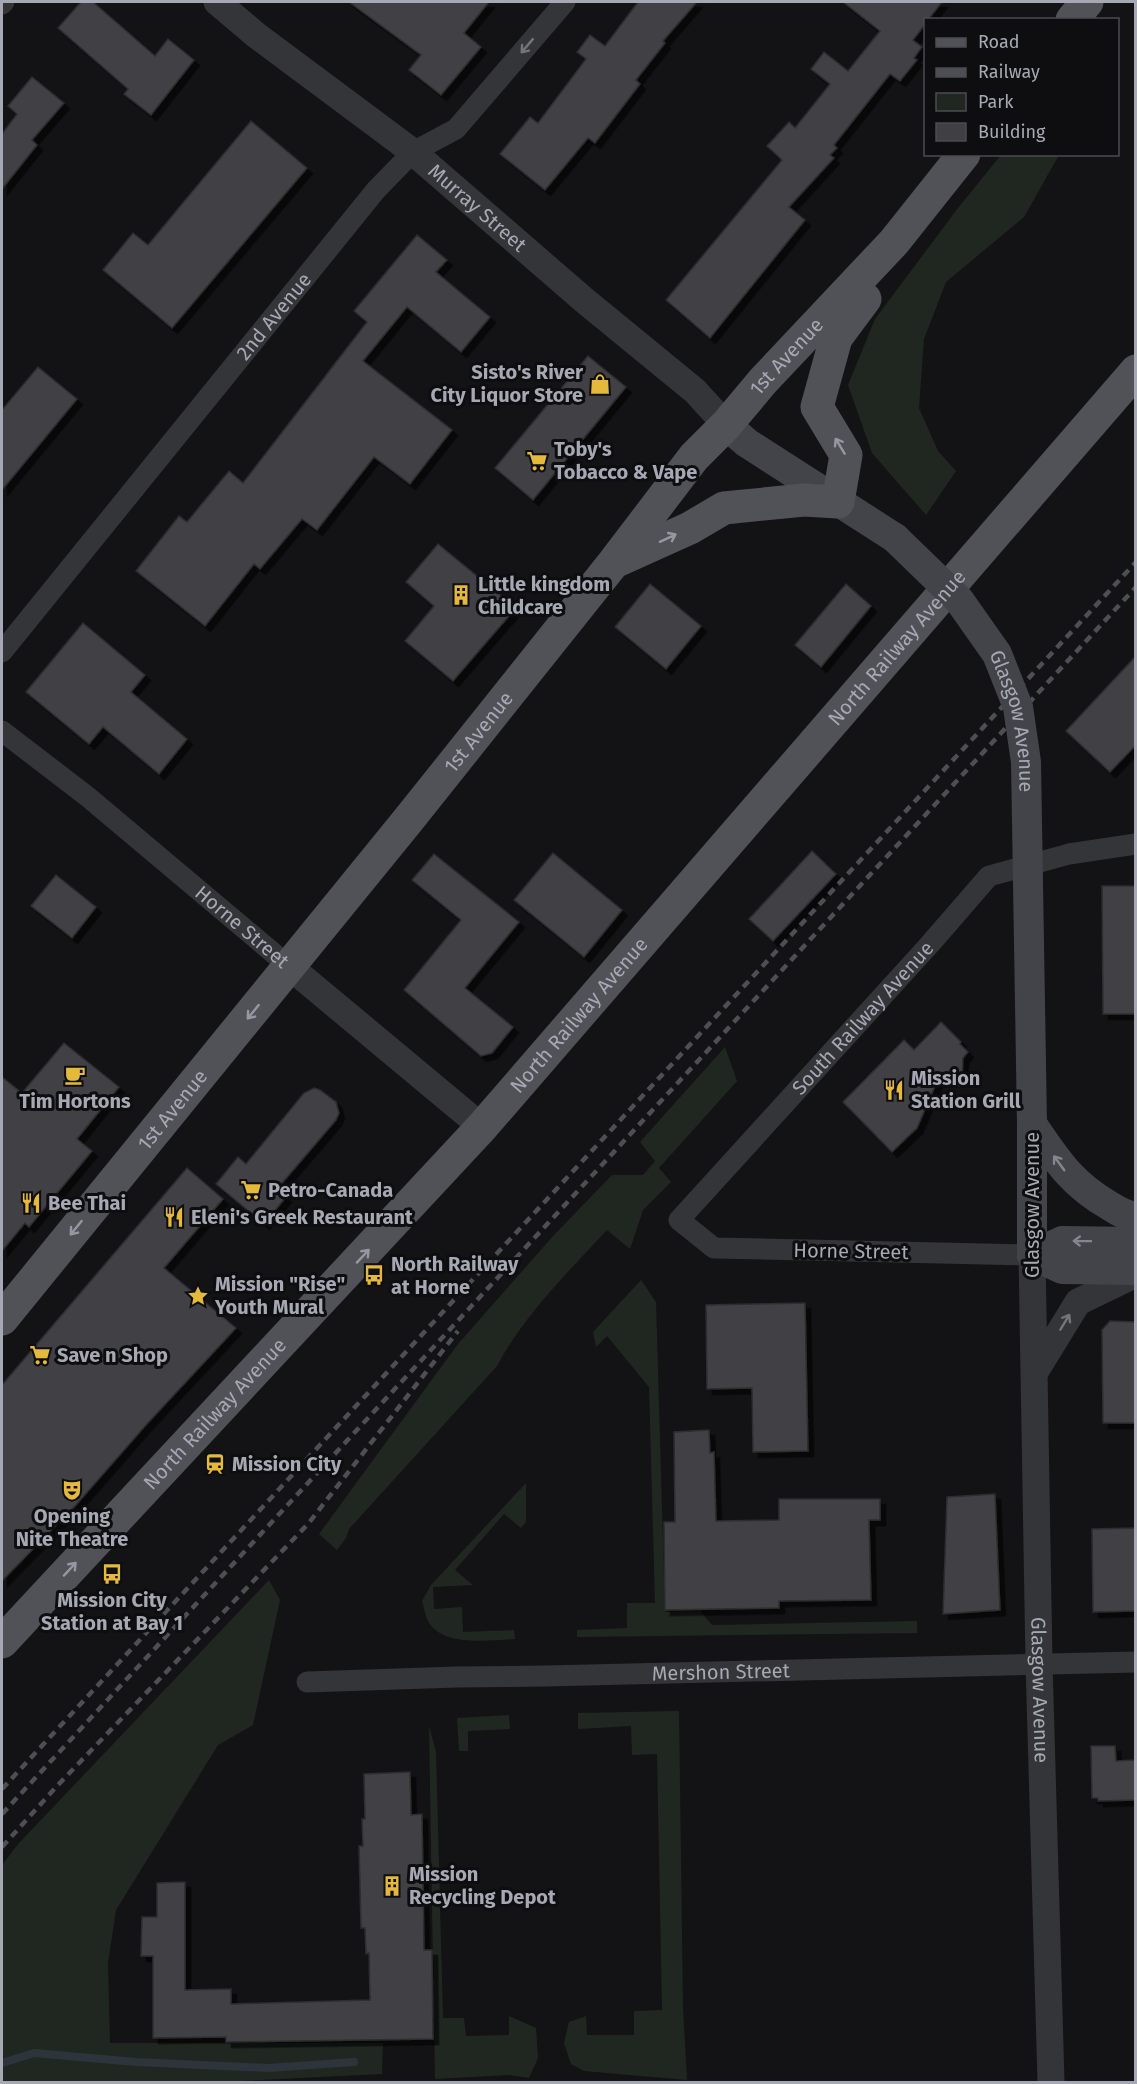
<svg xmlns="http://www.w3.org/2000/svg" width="1137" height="2084" font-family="'Fira Sans',sans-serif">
  <defs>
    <filter id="shadow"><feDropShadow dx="5.5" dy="5.5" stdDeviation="0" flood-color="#0009"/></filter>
  </defs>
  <rect width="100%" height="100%" fill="#131315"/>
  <!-- green -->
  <g fill="#202721">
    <path d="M1001,155h58l-35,62 -78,65 -22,57 -5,69 19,43 18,20 -30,44 -54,-62 -24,-68 27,-66 83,-111z"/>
    <path d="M725,1047l12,34 -78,87 12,14 -28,28 -13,39 -23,-19c-40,43 -82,84 -110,136l-148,163 -3,9 -9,12 -18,-16 139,-190 96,-109 58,-60h31l12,-14 -15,-19z"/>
    <path d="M641,1280l15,22 9,310 35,-1 12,14 205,-4v12l-340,4v-7l50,-2v-25h28l-6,-216 -42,-51 -11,11 -3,-15z"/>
    <path d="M526,1483v39l-5,6 -17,-14 -49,56 18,15 -40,2 1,22 28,-2 1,25 51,-2 1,9c-25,1 -75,9 -88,-20 -2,-5 -3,-12 -5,-18l9,-16z"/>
    <path d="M269,1580l11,20 -27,125 -35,20 -102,165 -8,53 2,80h273l-1,31 -164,8h-216v-217l17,-22z"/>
    <path d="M679,1711l4,297 4,72 -103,-9 -13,-7 -7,-21 5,-21 17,-6 1,19h47v-24l28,-1 -5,-256 -25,1 -1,-29 -53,3v-16z"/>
    <path d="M509,1715l1,14 -42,2v20h-9l-2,-33z"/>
    <path d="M429,1726l7,26 7,266h21l2,18 43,-1v-19l27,12 2,30 -9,20 -20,-3 -74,4z"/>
  </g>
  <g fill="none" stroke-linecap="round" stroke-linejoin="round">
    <!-- stream -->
    <path stroke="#2d343c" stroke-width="8" d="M2,2063l32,-10 102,9 132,6 86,-6"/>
  </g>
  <!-- building -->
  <g fill="#404044" stroke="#2d2d30" stroke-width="1.5" filter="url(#shadow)">
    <path d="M81,2h12l62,54 13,-17 26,21 -43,55 -27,-21 4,-5 -70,-61z"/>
    <path d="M349,2h140l-25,31 17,14 -40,48 -32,-25 12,-15z"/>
    <path d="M638,2h59l-34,39 2,2 -29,37 4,4 -45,59 -7,-5 -43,52 -45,-36 30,-37 8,6 48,-64 -9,-7 13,-17 15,11z"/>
    <path d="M843,2h99l-14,18h-2v3l-13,17 9,7 -8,11 3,2 -17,21 -10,-7 -56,71 3,3 -7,7 4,3 -45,49 16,13 -95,118 -44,-38 116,-140 -15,-14 22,-24 6,6 35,-44 -19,-15 13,-17 24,19 32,-40z"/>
    <path d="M32,77l32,26 -32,37 5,5 -35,44v-55l15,-20 -9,-8z"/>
    <path d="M251,121l56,47 -135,160 -69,-58 30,-37 15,12z"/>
    <path d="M417,235l30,25 -11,12 54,45 -29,35 -54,-45 -44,54 89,69 -42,54 -36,-27 -57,73 -15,-11 -42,50 -6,-5 -49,62 -69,-55 43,-55 8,6 42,-51 14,12 124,-161 -13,-11z"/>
    <path d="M588,356l38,31 -93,113 -38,-32z"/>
    <path d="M38,367l39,32 -75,91v-80z"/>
    <path d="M438,544l78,64 -63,73 -48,-40 29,-35 -28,-24z"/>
    <path d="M650,584l51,42 -35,43 -51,-42z"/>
    <path d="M846,584l25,22 -50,61 -26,-22z"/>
    <path d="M83,623l62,52 -14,17 56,47 -28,35 -56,-47 -14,17 -63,-52z"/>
    <path d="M1136,656v89l-26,27 -44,-41z"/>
    <path d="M812,851l24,23 -63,67 -24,-22z"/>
    <path d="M553,853l69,57 -38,47 -70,-57z"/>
    <path d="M434,854l85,68 -54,66 48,39 -21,26 -11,3 -77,-66 57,-70 -49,-40z"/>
    <path d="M56,875l40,32 -24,31 -41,-32z"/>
    <path d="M1102,886h34v128h-33z"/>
    <path d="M941,1022l20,20 -1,2 8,8 -5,6 -1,20 -23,-1 -22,51 -25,24 -49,-50 61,-62 10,10z"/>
    <path d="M64,1043l55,44 -42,52 15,12 -63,76 -4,-4 -23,28v-174l20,16z"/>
    <path d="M314,1088l6,2 16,12 3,11 -3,7 -59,69 9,8 -22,27 -48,-40 22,-27 8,7 58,-71z"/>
    <path d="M187,1168l36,31 -59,69 72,60 -90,97 -70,80 -74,76v-196z"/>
    <path d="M805,1303l3,148 -55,1 -1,-64 -45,1 -1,-84z"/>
    <path d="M1110,1321l26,1v101h-33l-1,-93z"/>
    <path d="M709,1430l1,23 4,-1 2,69 63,-1v-21h101v21h-11l2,80 -92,1v7l-114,2 -1,-88h11l-1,-90z"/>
    <path d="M995,1494l5,116 -57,4 4,-117z"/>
    <path d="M1136,1528v83l-43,1 -1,-83z"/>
    <path d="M1091,1746h24l1,15 20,-1v40l-38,1v-3h-6z"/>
    <path d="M410,1772l1,43 11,-1 2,136h8l1,89 -207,3v-5l-73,1v-82h-12l1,-39h15v-34l28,-1v108l46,-1v15l139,-4 -1,-47 -3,1 -1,-26h-4l-2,-82h4l-1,-27h3l-1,-45z"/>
  </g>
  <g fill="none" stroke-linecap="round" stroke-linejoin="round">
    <!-- minor -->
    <g stroke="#343539" stroke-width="21">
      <path d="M2,4l2,-2"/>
      <path id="s1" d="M2,652l374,-462 37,-38 43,-23 109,-127"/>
      <path id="s2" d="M2,731l86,66 202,170"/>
      <path id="s3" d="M1032,1255l-318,-7 -35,-28 251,-276 59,-68 80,-22 67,-10"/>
      <path id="s4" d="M307,1682l150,-5 89,-1 590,-14"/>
    </g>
    <!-- tertiary -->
    <g stroke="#343539" stroke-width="27">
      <path id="s5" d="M217,2l39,33 157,117 171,148 111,91 31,34"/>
      <path d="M290,967l192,160"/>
      <path id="s6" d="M1032,1255l7,408 12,419"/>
      <path d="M1035,1372l43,-70 58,-28"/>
    </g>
    <!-- secondary -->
    <g stroke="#434449" stroke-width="30">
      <path d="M726,425l21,18 148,95"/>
      <path d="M1032,1124c24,35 39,60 78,82 8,5 16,10 26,11"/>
      <path d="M1032,1124v131"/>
      <path d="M1032,1255l30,-14 74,1"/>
      <path d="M1032,1255l30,14 74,1"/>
    </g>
    <!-- primary -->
    <g stroke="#515258" stroke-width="33">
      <path d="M1072,20l15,-18"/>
      <path d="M619,560l71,-32 34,-20 80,-8 34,2 8,-47 -29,-48 19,-69 29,-39"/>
      <path id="s7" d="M2,1319l407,-500 205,-257 80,-105 32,-32 37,-44 131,-139 70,-88"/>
      <path id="s8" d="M2,1642l480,-515 654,-756"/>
    </g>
    <!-- rail -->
    <g stroke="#4e4f54" stroke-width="4.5" stroke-dasharray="8 6" stroke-linecap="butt">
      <path d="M2,1789l1134,-1227"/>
      <path d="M2,1814l1134,-1227"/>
      <path d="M2,1847l55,-61 251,-262 150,-193"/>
    </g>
    <!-- secondary-bridge -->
    <path stroke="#434449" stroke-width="30" id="s9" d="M895,538l64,62 38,54 21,53 8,55 6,362"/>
  </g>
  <!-- one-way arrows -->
  <defs><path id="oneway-shaft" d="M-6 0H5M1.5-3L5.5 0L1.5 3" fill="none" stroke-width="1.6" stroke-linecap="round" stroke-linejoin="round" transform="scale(1.5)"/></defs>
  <g stroke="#73757d">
    <use href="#oneway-shaft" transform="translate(527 46) rotate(130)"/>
    <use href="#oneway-shaft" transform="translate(1065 1322) rotate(-59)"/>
  </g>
  <g stroke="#9598a2">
    <use href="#oneway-shaft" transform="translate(840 446) rotate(-121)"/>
    <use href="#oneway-shaft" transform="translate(668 538) rotate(-25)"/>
    <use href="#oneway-shaft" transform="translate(253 1012) rotate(129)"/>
    <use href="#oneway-shaft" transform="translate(76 1228) rotate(129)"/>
    <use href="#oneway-shaft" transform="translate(363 1256) rotate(-47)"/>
    <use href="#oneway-shaft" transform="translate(70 1569) rotate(-47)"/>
  </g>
  <g stroke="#83868f">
    <use href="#oneway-shaft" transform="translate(1059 1163) rotate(-126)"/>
    <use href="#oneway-shaft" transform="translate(1082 1241) rotate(-179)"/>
  </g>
  <!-- icons -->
  <defs>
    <g id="shop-bare" transform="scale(1.62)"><path d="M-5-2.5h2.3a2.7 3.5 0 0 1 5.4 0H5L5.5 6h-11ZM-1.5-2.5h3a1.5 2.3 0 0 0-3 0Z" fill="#e4b93c" stroke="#0e0e10" stroke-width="2.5" paint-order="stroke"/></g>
    <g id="supermarket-bare" transform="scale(1.62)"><path d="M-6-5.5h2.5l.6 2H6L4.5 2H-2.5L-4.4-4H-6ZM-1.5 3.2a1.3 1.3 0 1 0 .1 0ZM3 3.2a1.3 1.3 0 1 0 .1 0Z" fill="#e4b93c" stroke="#0e0e10" stroke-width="2.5" paint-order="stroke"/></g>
    <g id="building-bare" transform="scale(1.62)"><path d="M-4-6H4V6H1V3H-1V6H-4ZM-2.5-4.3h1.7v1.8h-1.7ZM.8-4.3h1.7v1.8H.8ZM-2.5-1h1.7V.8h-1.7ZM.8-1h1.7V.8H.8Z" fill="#e4b93c" stroke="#0e0e10" stroke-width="2.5" paint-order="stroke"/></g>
    <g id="cafe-bare" transform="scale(1.62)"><path d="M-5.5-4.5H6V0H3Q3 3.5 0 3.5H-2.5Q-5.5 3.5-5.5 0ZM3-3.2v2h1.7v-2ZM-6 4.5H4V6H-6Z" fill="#e4b93c" stroke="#0e0e10" stroke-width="2.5" paint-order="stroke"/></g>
    <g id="restaurant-bare" transform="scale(1.62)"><path d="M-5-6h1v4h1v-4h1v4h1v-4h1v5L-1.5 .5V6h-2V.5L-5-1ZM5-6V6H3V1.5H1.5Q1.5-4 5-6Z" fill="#e4b93c" stroke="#0e0e10" stroke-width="2.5" paint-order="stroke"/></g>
    <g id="bus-bare" transform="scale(1.62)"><path d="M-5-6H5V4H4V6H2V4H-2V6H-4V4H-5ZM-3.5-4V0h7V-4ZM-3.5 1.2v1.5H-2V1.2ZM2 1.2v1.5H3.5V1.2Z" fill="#e4b93c" stroke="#0e0e10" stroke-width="2.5" paint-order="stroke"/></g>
    <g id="sight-bare" transform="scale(1.62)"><path d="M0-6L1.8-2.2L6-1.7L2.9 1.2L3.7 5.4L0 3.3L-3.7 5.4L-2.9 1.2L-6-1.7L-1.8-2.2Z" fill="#e4b93c" stroke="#0e0e10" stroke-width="2.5" paint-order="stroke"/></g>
    <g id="station-bare" transform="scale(1.62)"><path d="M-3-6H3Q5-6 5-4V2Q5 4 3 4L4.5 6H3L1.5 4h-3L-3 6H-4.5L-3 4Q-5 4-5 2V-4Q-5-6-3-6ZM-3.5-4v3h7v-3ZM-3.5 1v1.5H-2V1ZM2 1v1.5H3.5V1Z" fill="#e4b93c" stroke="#0e0e10" stroke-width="2.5" paint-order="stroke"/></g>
    <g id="theatre-bare" transform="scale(1.62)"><path d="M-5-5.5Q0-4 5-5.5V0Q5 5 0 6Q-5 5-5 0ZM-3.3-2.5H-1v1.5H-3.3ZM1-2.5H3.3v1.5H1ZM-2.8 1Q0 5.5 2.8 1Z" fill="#e4b93c" stroke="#0e0e10" stroke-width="2.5" paint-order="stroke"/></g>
  </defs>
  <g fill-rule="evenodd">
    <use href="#shop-bare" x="600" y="384"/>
    <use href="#supermarket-bare" x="537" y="461"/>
    <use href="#building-bare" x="461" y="595"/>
    <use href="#cafe-bare" x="75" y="1075"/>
    <use href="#restaurant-bare" x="894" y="1090"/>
    <use href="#supermarket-bare" x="251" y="1190"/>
    <use href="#restaurant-bare" x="31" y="1203"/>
    <use href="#restaurant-bare" x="174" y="1217"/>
    <use href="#bus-bare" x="374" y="1275"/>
    <use href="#sight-bare" x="198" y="1296"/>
    <use href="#supermarket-bare" x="40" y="1355"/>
    <use href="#station-bare" x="215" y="1464"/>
    <use href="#theatre-bare" x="72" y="1490"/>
    <use href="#bus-bare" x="112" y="1574"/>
    <use href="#building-bare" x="392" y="1886"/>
  </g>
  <g text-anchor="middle" stroke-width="6" stroke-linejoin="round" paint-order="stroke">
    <!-- street labels -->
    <g font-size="20" fill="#a6a9b4" stroke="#0e0e10">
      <text dy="7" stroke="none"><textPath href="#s5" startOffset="332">Murray Street</textPath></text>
      <text dy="7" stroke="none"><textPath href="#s1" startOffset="432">2nd Avenue</textPath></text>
      <text dy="7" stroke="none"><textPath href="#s7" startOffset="1242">1st Avenue</textPath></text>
      <text dy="7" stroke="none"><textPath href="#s8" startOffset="1338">North Railway Avenue</textPath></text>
      <text dy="7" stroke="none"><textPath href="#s9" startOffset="225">Glasgow Avenue</textPath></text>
      <text dy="7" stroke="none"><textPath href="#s7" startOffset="756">1st Avenue</textPath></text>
      <text dy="7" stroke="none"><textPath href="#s2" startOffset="310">Horne Street</textPath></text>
      <text dy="7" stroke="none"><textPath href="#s8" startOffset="852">North Railway Avenue</textPath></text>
      <text dy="7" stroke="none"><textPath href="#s3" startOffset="636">South Railway Avenue</textPath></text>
      <text dy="7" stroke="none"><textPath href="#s7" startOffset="270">1st Avenue</textPath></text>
      <text transform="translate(1032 1205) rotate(-90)" y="7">Glasgow Avenue</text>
      <text transform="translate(851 1251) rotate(1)" y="7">Horne Street</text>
      <text dy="7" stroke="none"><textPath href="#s8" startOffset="312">North Railway Avenue</textPath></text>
      <text dy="7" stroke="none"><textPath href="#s4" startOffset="414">Mershon Street</textPath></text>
      <text dy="7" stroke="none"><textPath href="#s6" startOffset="435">Glasgow Avenue</textPath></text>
    </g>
    <!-- poi labels -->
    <g font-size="20" font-weight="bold" fill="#a6a9b4" stroke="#0e0e10" text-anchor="start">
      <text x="583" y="379" text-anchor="end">Sisto's River<tspan x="583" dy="23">City Liquor Store</tspan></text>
      <text x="554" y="456">Toby's<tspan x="554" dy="23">Tobacco &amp; Vape</tspan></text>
      <text x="478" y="591">Little kingdom<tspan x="478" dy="23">Childcare</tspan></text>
      <text x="911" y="1085">Mission<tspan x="911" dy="23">Station Grill</tspan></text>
      <text x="75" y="1108" text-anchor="middle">Tim Hortons</text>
      <text x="268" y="1197">Petro-Canada</text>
      <text x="48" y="1210">Bee Thai</text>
      <text x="191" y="1224">Eleni's Greek Restaurant</text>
      <text x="391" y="1271">North Railway<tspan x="391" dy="23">at Horne</tspan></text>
      <text x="215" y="1291">Mission "Rise"<tspan x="215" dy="23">Youth Mural</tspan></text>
      <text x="57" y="1362">Save n Shop</text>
      <text x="232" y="1471">Mission City</text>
      <text x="72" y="1523" text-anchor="middle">Opening<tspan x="72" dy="23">Nite Theatre</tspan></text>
      <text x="112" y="1607" text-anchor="middle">Mission City<tspan x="112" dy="23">Station at Bay 1</tspan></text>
      <text x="409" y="1881">Mission<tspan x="409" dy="23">Recycling Depot</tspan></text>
    </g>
  </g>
  <!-- border -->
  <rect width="1137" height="2084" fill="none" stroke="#a6a9b4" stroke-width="6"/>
  <!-- legend -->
  <rect x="924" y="18" width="195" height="138" fill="#0e0e10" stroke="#4b4c52" stroke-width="1.5"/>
  <rect x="936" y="38" width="30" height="9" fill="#515258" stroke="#4b4c52" stroke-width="1.5"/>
  <text x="978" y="48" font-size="18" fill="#a6a9b4">Road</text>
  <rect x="936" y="68" width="30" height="9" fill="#4e4f54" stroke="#4b4c52" stroke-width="1.5"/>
  <text x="978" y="78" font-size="18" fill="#a6a9b4">Railway</text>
  <rect x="936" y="93" width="30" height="18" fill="#202721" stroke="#4b4c52" stroke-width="1.5"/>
  <text x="978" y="108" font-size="18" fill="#a6a9b4">Park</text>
  <rect x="936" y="123" width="30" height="18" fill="#404044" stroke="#4b4c52" stroke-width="1.5"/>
  <text x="978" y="138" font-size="18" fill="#a6a9b4">Building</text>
</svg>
